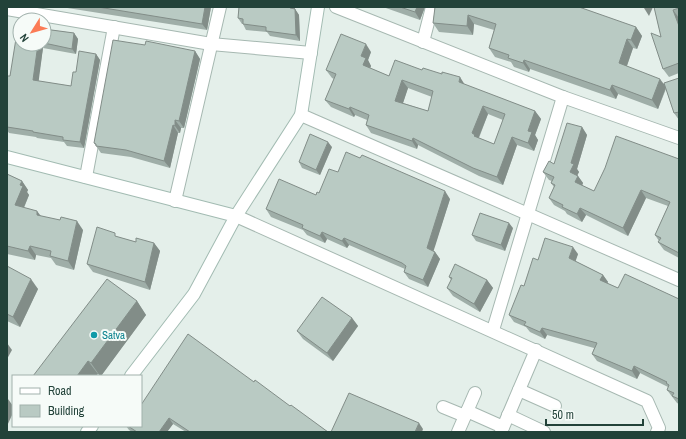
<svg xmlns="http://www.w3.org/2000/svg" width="686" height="439" font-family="'Archivo Narrow',sans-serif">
  <rect width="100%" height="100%" fill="#e4efea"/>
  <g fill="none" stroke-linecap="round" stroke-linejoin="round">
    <!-- street casing -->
    <g stroke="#a6b8b1" stroke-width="14">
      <g id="street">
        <path d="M336,7l227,90 116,41"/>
        <path d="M7,9l204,35 100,9"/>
        <path d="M423,42l9,-35"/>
        <path d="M301,115l378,165"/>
        <path d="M86,177l28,-150"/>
        <path d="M175,201l45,-194"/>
        <path d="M236,216l411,185 12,27 -2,4"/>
        <path d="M493,330l70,-233"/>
        <path d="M519,390l36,16"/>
        <path d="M443,407l22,9"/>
        <path d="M467,411l36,16"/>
        <path d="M508,415l36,17"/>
        <path d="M458,432l17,-39"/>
        <path d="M501,432l35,-82"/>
      </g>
    </g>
    <!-- secondary casing -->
    <g stroke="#a2bbb2" stroke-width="14">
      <g id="secondary">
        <path d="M7,157l229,59 -42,78 -63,82"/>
        <path d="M236,216l65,-101 17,-108"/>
        <path d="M87,432l5,-6"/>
      </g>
    </g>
    <!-- street -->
    <use href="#street" stroke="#fff" stroke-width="12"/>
    <!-- secondary -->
    <use href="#secondary" stroke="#fff" stroke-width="12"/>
  </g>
  <!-- wall -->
  <g fill="#9faea8" fill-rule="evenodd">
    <path d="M61,7h150l-4,23z"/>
    <path d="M239,7h56v2l4,6 1,26 -30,-5 -3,-4 -21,-2 -3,-6h-1l-4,-6z"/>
    <path d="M383,7h42l-5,13z"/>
    <path d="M435,7l201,20 6,9 -5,13 -4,-1 -6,18 37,18 15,-6v42l-5,-7 -8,-24 -8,20 -40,-15 -2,5 -86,-30 -1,3 -15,-5 -3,-5 -16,-5 -6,-9 5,-18 -20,-6 -1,11 -34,-3 -6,-9z"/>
    <path d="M654,7h25v66l-10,4 -6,-8 -2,-32z"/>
    <path d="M44,29l30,4 4,6 -2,15 -33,-6 -5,33 33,5 5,-14 20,-18 4,6 -16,88 -17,-2 -3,-4 -27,-4 -1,-1 -27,-4 -2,-3v-54h3l10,-32h24z"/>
    <path d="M145,45l50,6 5,8 -16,69h-3l-1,5h-2l-8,35 -39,-11 -30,-4 -7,-10z"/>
    <path d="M371,52l-3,8 3,6 -1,2 19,8 33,-6 43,15 70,26 6,8 -6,16 3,5 -4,11 -17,-6 -14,40 -24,-9 -61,-31 -1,4 -46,-16 -5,-8 1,-5 -12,-5 -1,2 -23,-10 -6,-7 9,-21 -2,-1 -6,-8zM408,88l24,9 -4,14 -25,-8zM488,114l15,6 -9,24 -15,-6z"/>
    <path d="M582,127l5,8 -10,34 2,3 -2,3 6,8 -1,3 12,5 85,-32v99l-15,-8 -6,-8 1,-1 -4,-6 13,-29 -22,-8 -18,38 -42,-21 -4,7 -15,-8 -2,-3 -11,-6 -5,-7 5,-11 -3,-4 1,-2 -3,-1 -6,-8 11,-8z"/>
    <path d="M332,147l-12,28 -18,-7 -3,-6z"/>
    <path d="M338,172l112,27 -17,52 2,1 5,7 -12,28 -19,-8 -5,-7 1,-3 -56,-24 -2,3 -20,-9 -2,4 -18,-8 -4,-5 -32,-13 -5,-8 50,-14 3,-2z"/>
    <path d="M7,174l15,7 6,9 -1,2 2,3 -5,13 17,8 42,14 -9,40 -18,-5 -5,-7 -15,-3 -1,5 -28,-6z"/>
    <path d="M513,228l-8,23 -29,-10 -4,-6z"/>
    <path d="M118,237l18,5 18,1 6,8 -10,39 -57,-18 -6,-8z"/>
    <path d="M578,254l-3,7 28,14 5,7 -1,1 11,5 61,11v105l-2,-1 -10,-13 1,-3 -28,-14 -3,6 -40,-18 -5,-7 2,-6 -47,-13 -2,4 -15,-7 -4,-5 -12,-5 -5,-7 29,-55z"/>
    <path d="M7,266l31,23 -18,38 -13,-6z"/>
    <path d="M449,277l38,3 6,8 -13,24 -27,-16 -6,-8 4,-8z"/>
    <path d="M137,301l9,14 -45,61h-1l-2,-2 -65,2z"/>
    <path d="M352,318l6,8 -25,35 -30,-22 -6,-8z"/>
    <path d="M254,382l74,50h-142l-13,-8 -6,8h-35l-3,-2 -3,-4h15z"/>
  </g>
  <!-- shaded-wall -->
  <g fill="#828d88">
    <path d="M205,7h6l-4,23 -5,-6z"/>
    <path d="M291,7h4v2l4,6 1,26 -4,-6z"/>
    <path d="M417,7h8l-5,13 -5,-8z"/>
    <path d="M644,7h9l-4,9 -5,-8z"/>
    <path d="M673,10l6,8v8z"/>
    <path d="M468,15l6,9 -1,11 -6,-9z"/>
    <path d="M636,27l6,9 -5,13 -6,-9z"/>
    <path d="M74,33l4,6 -2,15 -4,-5z"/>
    <path d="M627,39l6,9 -8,23 -6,-8z"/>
    <path d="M38,44h2l3,4 -5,38 -5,-6z"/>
    <path d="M366,44l5,8 -3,8 3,6 -3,7 -5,-8 -2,-9z"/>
    <path d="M195,51l5,8 -16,69 -5,-7z"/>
    <path d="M96,54l4,6 -16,88 -4,-6z"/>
    <path d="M524,60l6,9 -1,3 -6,-9z"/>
    <path d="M460,77l5,8 -6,-3z"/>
    <path d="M660,79l6,8 -8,22 -6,-9z"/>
    <path d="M402,80l6,8 -7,21 -6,-8z"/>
    <path d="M612,85l6,9 -2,5 -6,-9z"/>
    <path d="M483,106l5,8 -10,25 2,5 -8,-11z"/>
    <path d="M350,107l5,8 -1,2 -5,-8z"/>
    <path d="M535,111l6,8 -6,16 3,5 -4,11 -6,-8v-12z"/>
    <path d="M175,120l6,8 -1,5 -5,-7z"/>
    <path d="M173,125l5,8 -8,35 -6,-7z"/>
    <path d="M582,127l5,8 -10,34 2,3 -4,8 -5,-8 1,-9z"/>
    <path d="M512,137l5,8 -14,40 -6,-8z"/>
    <path d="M413,138l5,7 -1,4 -5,-8z"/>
    <path d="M328,142l4,5 -12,28 -4,-5z"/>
    <path d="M578,176l5,7 -3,7 -5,-8z"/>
    <path d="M22,181l6,9 -1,2 2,3 -8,19 -6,-9 5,-20z"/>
    <path d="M641,190l5,8 -18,38 -5,-8z"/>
    <path d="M445,191l5,8 -18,57 -5,-8z"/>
    <path d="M580,208l6,7 -4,7 -5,-8z"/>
    <path d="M37,211l7,9 -7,-5z"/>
    <path d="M77,221l6,9 -9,40 -6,-9z"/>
    <path d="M509,223l4,5 -8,23 -4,-6z"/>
    <path d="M322,232l5,7 -2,4 -5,-7z"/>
    <path d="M344,238l5,7 -2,3 -5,-7z"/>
    <path d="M154,243l6,8 -10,39 -5,-8z"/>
    <path d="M30,246l6,9 -1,5 -7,-9z"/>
    <path d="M573,247l5,7 -4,12 -5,-8z"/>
    <path d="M435,252l5,7 -12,28 -5,-7z"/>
    <path d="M603,275l5,7 -3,5 -5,-7z"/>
    <path d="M31,279l7,10 -18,38 -7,-10z"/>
    <path d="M487,280l6,8 -13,24 -6,-8z"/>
    <path d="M137,301l9,14 -45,61h-1l-9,-13z"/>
    <path d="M352,318l6,8 -25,35 -6,-8z"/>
    <path d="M542,328l5,7 -2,4 -5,-7z"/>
    <path d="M7,343l5,7 -5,9z"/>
    <path d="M88,361l10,13 -2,2h-19z"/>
    <path d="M634,366l6,7 -3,6 -5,-8z"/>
    <path d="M8,399l5,7v7l-6,13v-25z"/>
    <path d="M169,418l4,6 -6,8h-8z"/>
    <path d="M419,423l4,6 -1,3h-7z"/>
  </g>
  <!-- building -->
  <g fill="#b9cac3" stroke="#828d88" fill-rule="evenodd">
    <path d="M98,7h107l-3,17z"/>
    <path d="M239,7h52l-1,1 5,1 1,26 -30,-4v-4l-23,-3v-5l-5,-1z"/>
    <path d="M400,7h17l-2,5z"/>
    <path d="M435,7h144l57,20 -5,13 -4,-1 -8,24 41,16 -8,21 -40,-15 -2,5 -86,-30 -1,3 -15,-5 1,-3 -20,-7 7,-24 -28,-9 -1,11 -34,-3z"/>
    <path d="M654,7h25v1l-6,2 6,16v37l-16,6 -12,-36 10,4z"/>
    <path d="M18,26h2v18h18l-5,36 38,6 2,-14h3l3,-21 17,3 -16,88 -17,-2v-3l-30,-5v-1l-26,-4v-51h3z"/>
    <path d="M44,29l30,4 -2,16 -28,-6z"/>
    <path d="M341,34l25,10 -5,12 5,2 -3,7 26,11 6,-16 27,10 1,-2 19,6v-2l18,5 -1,5 76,29 -7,20 4,1 -4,11 -16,-6 -15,40 -24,-9 -60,-30 -1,3 -46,-16 3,-10 -19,-8 -1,2 -24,-9 11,-26 -10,-4zM402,80l31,11 -5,20 -33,-10zM483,106l22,8 -11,30 -20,-8 1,-1 -3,-2z"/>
    <path d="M113,40l32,5 1,-4 49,10 -16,70 -4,-1v6l-2,-1 -9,36 -38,-11 -30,-4v-2l-2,-1z"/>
    <path d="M679,78v34l-5,1 -10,-30z"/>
    <path d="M567,123l15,4 -11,36 3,1 -4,8 8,4 -3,6 19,9 11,-23 11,-32 63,23v94l-21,-11 3,-4 -6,-3 15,-33 -29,-12 -18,38 -43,-20 -3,6 -15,-7 1,-2 -14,-7 6,-13 -4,-2 3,-6 -11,-5 6,-11 5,3z"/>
    <path d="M310,134l18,8 -12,28 -17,-8z"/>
    <path d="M346,152l14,6 2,-3 83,36 -18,57 8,4 -12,28 -19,-8 2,-6 -4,-3 -58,-25 -2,3 -20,-9 -2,4 -18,-8 1,-3 -37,-16 13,-30 37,16 1,-3 2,1 10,-24 9,3z"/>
    <path d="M7,174l15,7 -2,4 3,1 -8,19 22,6v4l23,5 1,-3 16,4 -9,40 -18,-5 1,-5 -21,-5 -2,5 -21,-5z"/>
    <path d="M480,213l29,10 -8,22 -29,-10z"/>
    <path d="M97,227l18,6v3l21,6v-4l18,5 -9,39 -58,-18z"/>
    <path d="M545,238l28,9 -4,11 34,17 -3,5 18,8 7,-14 54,25v100l-7,-3 2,-3 -7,-3 2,-5 -3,-2 1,-1 -33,-16 -2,5 -40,-17 5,-11 -55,-15 -2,4 -16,-7 2,-3 -17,-7 12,-30 3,1 9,-28 5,2z"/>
    <path d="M455,264l32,16 -13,24 -27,-16 5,-10 -3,-1z"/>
    <path d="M7,266l24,13 -18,38 -6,-3z"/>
    <path d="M107,279l30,22 -46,62 -3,-2 -11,15h-44z"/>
    <path d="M322,297l30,21 -25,35 -30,-22z"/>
    <path d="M188,334l66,48 1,-2 35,26 1,-1 37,27h-138l-21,-14 -10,14h-22l-9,-6h13v-21z"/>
    <path d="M349,393l70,30 -4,9h-84z"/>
  </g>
  <!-- markers -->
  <circle fill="#0f9aa8" stroke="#f6fbf8" stroke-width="1.5" cx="94" cy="335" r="4"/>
  <g text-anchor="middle" stroke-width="4" stroke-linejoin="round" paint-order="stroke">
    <!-- culture labels -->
    <g font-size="11" fill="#0d838f" stroke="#f6fbf8" text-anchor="start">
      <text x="102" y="339">Satva</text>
    </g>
  </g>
  <!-- border -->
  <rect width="686" height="439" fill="none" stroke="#224239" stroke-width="16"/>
  <!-- legend -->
  <rect x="12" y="375" width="130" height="52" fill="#f6fbf8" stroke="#a1b1ac"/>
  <rect x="20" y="388" width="20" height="6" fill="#ffffff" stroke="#a1b1ac"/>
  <text x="48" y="395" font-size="12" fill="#224239">Road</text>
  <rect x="20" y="405" width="20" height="12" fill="#b9cac3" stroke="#a1b1ac"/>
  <text x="48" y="415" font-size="12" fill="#224239">Building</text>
  <!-- north arrow -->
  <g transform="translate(32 32) rotate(233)"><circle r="19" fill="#f6fbf8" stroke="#a1b1ac"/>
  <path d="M0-3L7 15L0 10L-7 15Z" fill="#fb7b56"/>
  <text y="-6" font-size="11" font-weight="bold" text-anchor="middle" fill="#224239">N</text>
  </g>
  <!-- scale -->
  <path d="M546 419v6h97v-6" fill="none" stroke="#224239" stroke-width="2"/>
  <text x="552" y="419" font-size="12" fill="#224239" stroke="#f6fbf8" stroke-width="3" paint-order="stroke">50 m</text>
</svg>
